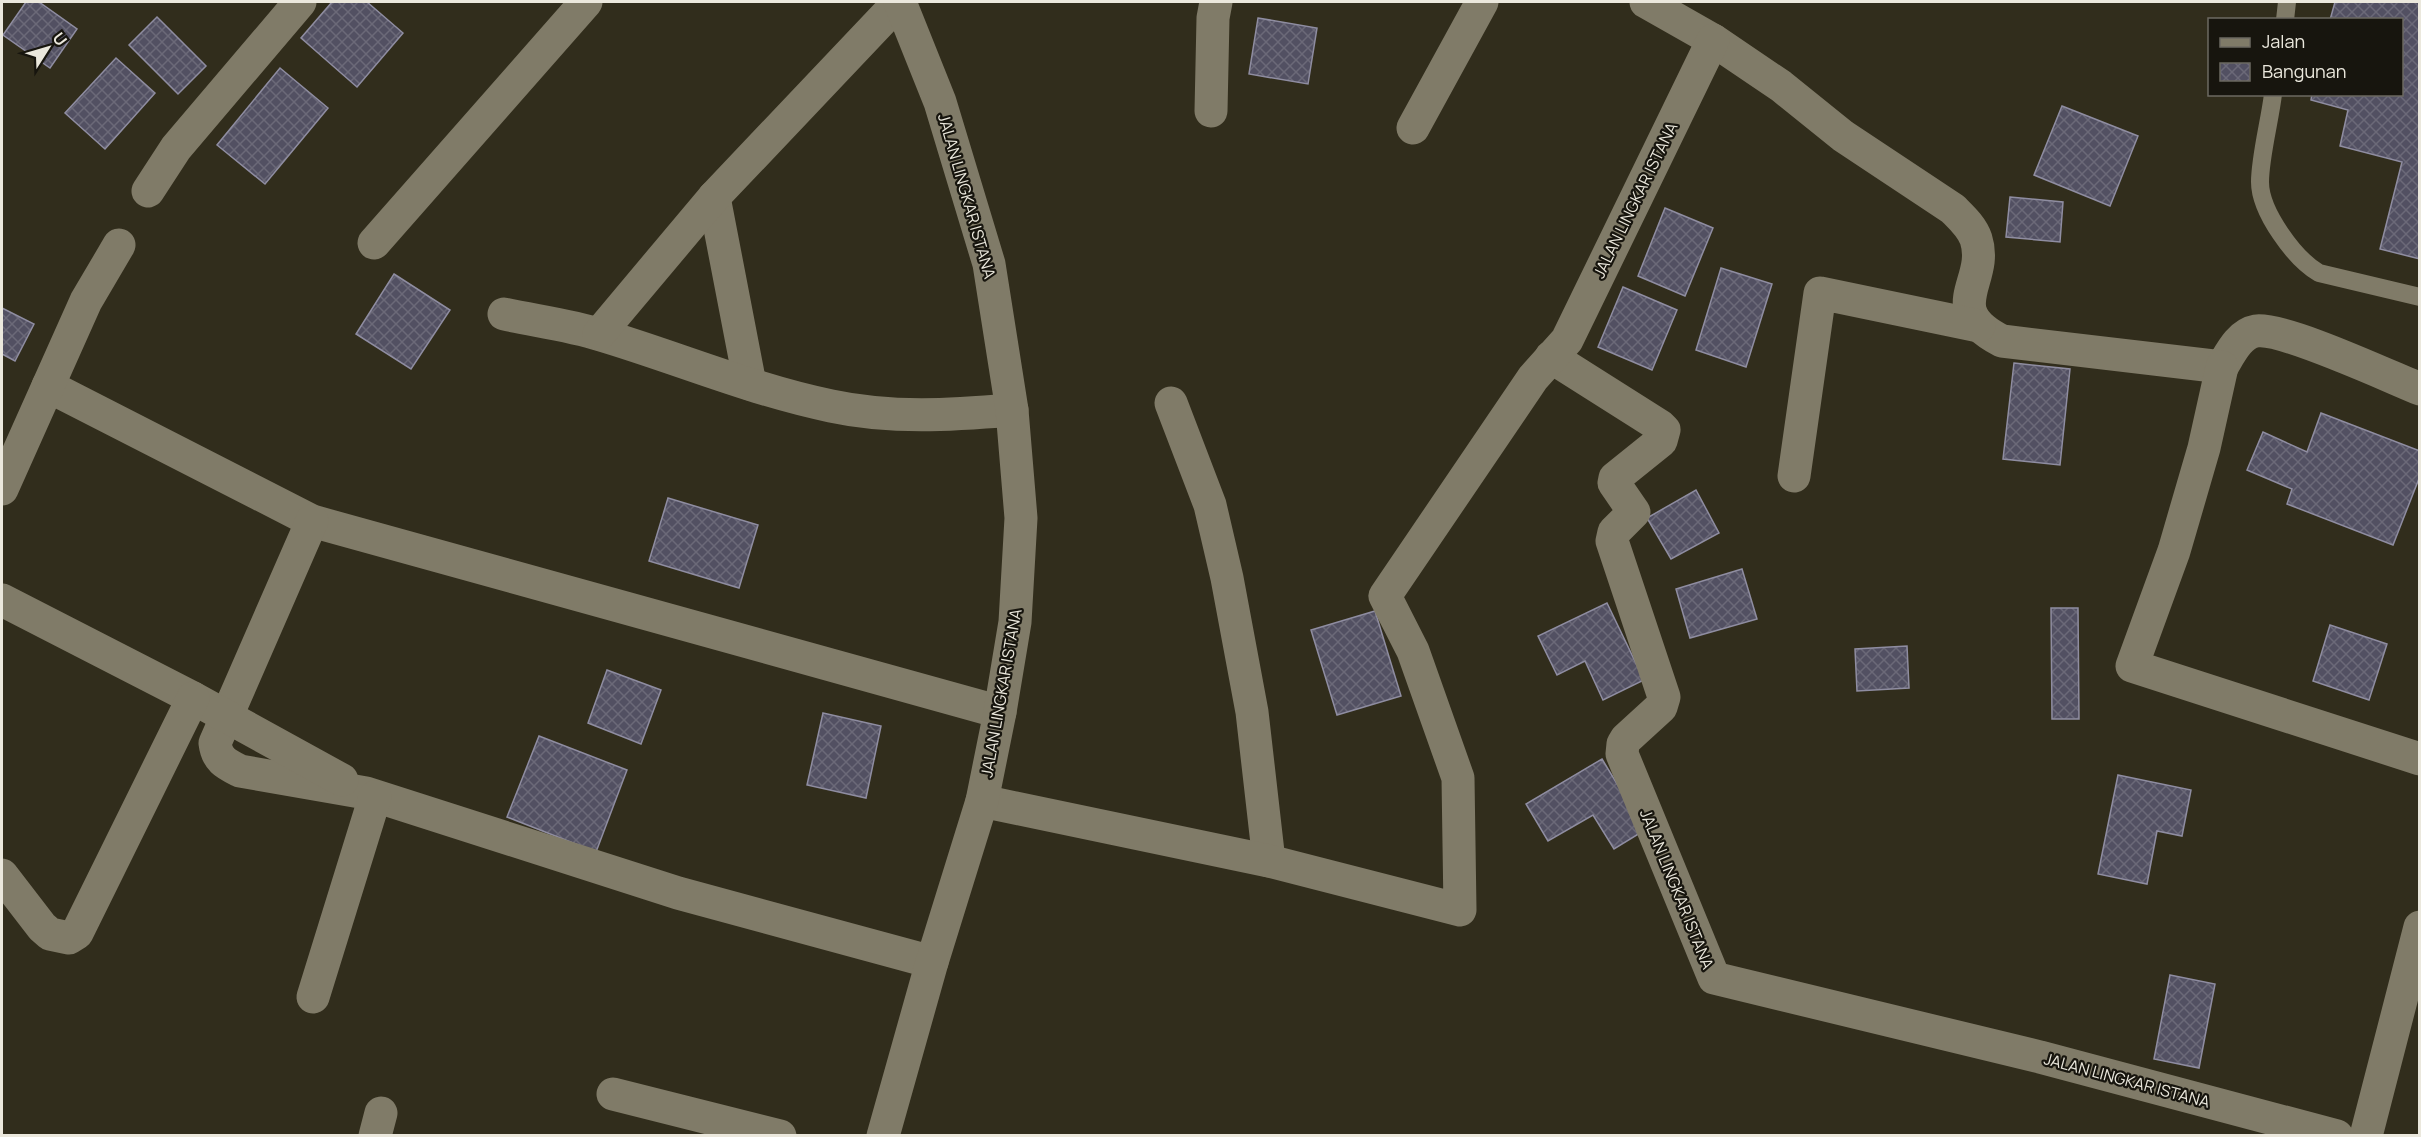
<svg xmlns="http://www.w3.org/2000/svg" width="2421" height="1137" font-family="Manrope,sans-serif">
  <defs>
    <pattern id="building-cross-hatch" width="8" height="8" patternUnits="userSpaceOnUse" patternTransform="scale(1.5)"><rect width="8" height="8" fill="#525062"/><path d="M0 0l8 8M0 8l8-8" fill="none" stroke="#6b6978"/></pattern>
  </defs>
  <rect width="100%" height="100%" fill="#312d1c"/>
  <!-- building -->
  <g fill="url(#building-cross-hatch)" stroke="#8f8da1" stroke-width="1.5">
    <path d="M26,2h13l38,27 -27,39 -47,-33z"/>
    <path d="M332,2h35l36,31 -46,54 -56,-49z"/>
    <path d="M2335,2h85v257l-40,-10 22,-87 -62,-16 8,-36 -37,-10 1,-6h90v-74h-72z"/>
    <path d="M157,17l49,49 -28,28 -49,-49z"/>
    <path d="M1258,18l59,10 -9,56 -59,-10z"/>
    <path d="M116,58l39,35 -50,56 -40,-36z"/>
    <path d="M280,68l48,40 -63,76 -48,-39z"/>
    <path d="M2062,106l76,30 -28,70 -76,-31z"/>
    <path d="M2010,197l53,5 -3,40 -54,-5z"/>
    <path d="M1665,208l48,20 -28,68 -47,-20z"/>
    <path d="M1721,268l51,16 -26,83 -50,-17z"/>
    <path d="M394,274l56,36 -39,59 -55,-35z"/>
    <path d="M1623,287l54,23 -25,60 -54,-23z"/>
    <path d="M2,308l32,16 -19,37 -13,-7z"/>
    <path d="M2014,363l56,6 -10,96 -57,-6z"/>
    <path d="M2321,413l99,38v25l-27,69 -106,-41 5,-15 -45,-19 16,-38 44,20z"/>
    <path d="M1696,490l23,43 -48,26 -24,-41z"/>
    <path d="M668,498l90,27 -19,63 -90,-27z"/>
    <path d="M1742,569l15,50 -67,19 -14,-49z"/>
    <path d="M1607,603l37,77 -41,20 -18,-39 -28,14 -19,-39z"/>
    <path d="M2051,608h27l1,111h-27z"/>
    <path d="M1375,611l26,85 -64,19 -26,-85z"/>
    <path d="M2330,625l57,19 -18,56 -56,-19z"/>
    <path d="M1907,646l2,42 -52,3 -2,-42z"/>
    <path d="M607,670l54,20 -20,54 -53,-21z"/>
    <path d="M823,713l58,13 -15,72 -59,-13z"/>
    <path d="M539,736l88,34 -31,82 -89,-35z"/>
    <path d="M1602,759l43,71 -31,19 -21,-34 -45,26 -22,-37z"/>
    <path d="M2118,775l73,15 -9,46 -25,-5 -10,53 -49,-10z"/>
    <path d="M2170,975l45,9 -16,84 -45,-9z"/>
  </g>
  <g fill="none" stroke-linecap="round" stroke-linejoin="round">
    <!-- service -->
    <g stroke="#807b68" stroke-width="18">
      <path d="M2285,20l2,-18"/>
      <path d="M2273,94c-3,26 -13,63 -13,88 0,30 35,77 59,91l101,24"/>
    </g>
    <!-- minor -->
    <g stroke="#807b68" stroke-width="33">
      <path d="M1646,2l67,38 68,46 62,50 110,73c9,9 19,18 23,30 14,43 -38,69 26,102l220,26c8,-13 17,-33 34,-36 27,-4 132,45 164,58"/>
      <path d="M1211,111l2,-93 3,-16"/>
      <path d="M1413,128l69,-126"/>
      <path d="M148,191l28,-43 124,-146"/>
      <path d="M714,197l36,187"/>
      <path d="M374,243l212,-241"/>
      <path d="M504,314c32,7 66,11 97,21 77,23 152,55 230,71 60,13 121,9 181,4"/>
      <path d="M599,334l115,-137 185,-195"/>
      <path d="M1551,357l109,69 4,4 -3,11 -46,37 -1,5 20,29 -20,20 -2,9 52,156 -3,10 -35,32 -3,5 -1,10 92,224 326,79 297,79"/>
      <path d="M2222,367l-18,81 -30,103 -42,115 288,93"/>
      <path d="M48,386l264,135 688,191"/>
      <path d="M1171,403l39,102 17,73 25,134 17,149"/>
      <path d="M1794,476l26,-183 159,33"/>
      <path d="M2,489l84,-188 33,-56"/>
      <path d="M312,521l-97,222c2,17 11,21 25,28l126,22 312,100 254,69"/>
      <path d="M2,600l191,98 149,82"/>
      <path d="M982,801l287,60 191,49 -2,-132 -45,-127 -28,-55 148,-218 34,-38 146,-300"/>
      <path d="M2,875l40,52 8,7 19,4 8,-5 116,-235"/>
      <path d="M313,997l62,-200"/>
      <path d="M613,1094l167,42"/>
      <path d="M375,1136l6,-23"/>
      <path d="M883,1136l49,-174 50,-161 18,-89 15,-90 6,-104 -9,-108 -23,-146 -49,-162 -40,-100"/>
    </g>
    <!-- tertiary -->
    <path stroke="#807b68" stroke-width="33" d="M2366,1136l54,-209"/>
  </g>
  <g text-anchor="middle" stroke-width="4.5" stroke-linejoin="round" paint-order="stroke">
    <!-- street labels -->
    <g font-size="16" fill="#ebe8dd" stroke="#17150e">
      <text transform="translate(967 196) rotate(74)" y="6">JALAN LINGKAR ISTANA</text>
      <text transform="translate(1635 200) rotate(-64)" y="6">JALAN LINGKAR ISTANA</text>
      <text transform="translate(1001 693) rotate(-80)" y="6">JALAN LINGKAR ISTANA</text>
      <text transform="translate(1677 889) rotate(68)" y="6">JALAN LINGKAR ISTANA</text>
      <text transform="translate(2127 1080) rotate(15)" y="6">JALAN LINGKAR ISTANA</text>
    </g>
  </g>
  <!-- border -->
  <rect width="2421" height="1137" fill="none" stroke="#ebe8dd" stroke-width="6"/>
  <!-- legend -->
  <rect x="2208" y="18" width="195" height="78" fill="#17150e" stroke="#6c6961" stroke-width="1.5"/>
  <rect x="2220" y="38" width="30" height="9" fill="#807b68" stroke="#6c6961" stroke-width="1.5"/>
  <text x="2262" y="48" font-size="18" fill="#ebe8dd">Jalan</text>
  <rect x="2220" y="63" width="30" height="18" fill="url(#building-cross-hatch)" stroke="#6c6961" stroke-width="1.5"/>
  <text x="2262" y="78" font-size="18" fill="#ebe8dd">Bangunan</text>
  <!-- north arrow -->
  <g transform="translate(48 48) rotate(53)" stroke="#17150e" stroke-width="4.5" paint-order="stroke">
  <path d="M0-4.5L10 22L0 15L-10 22Z" fill="#ebe8dd"/>
  <text y="-9" font-size="16" font-weight="bold" text-anchor="middle" fill="#ebe8dd">U</text>
  </g>
</svg>
